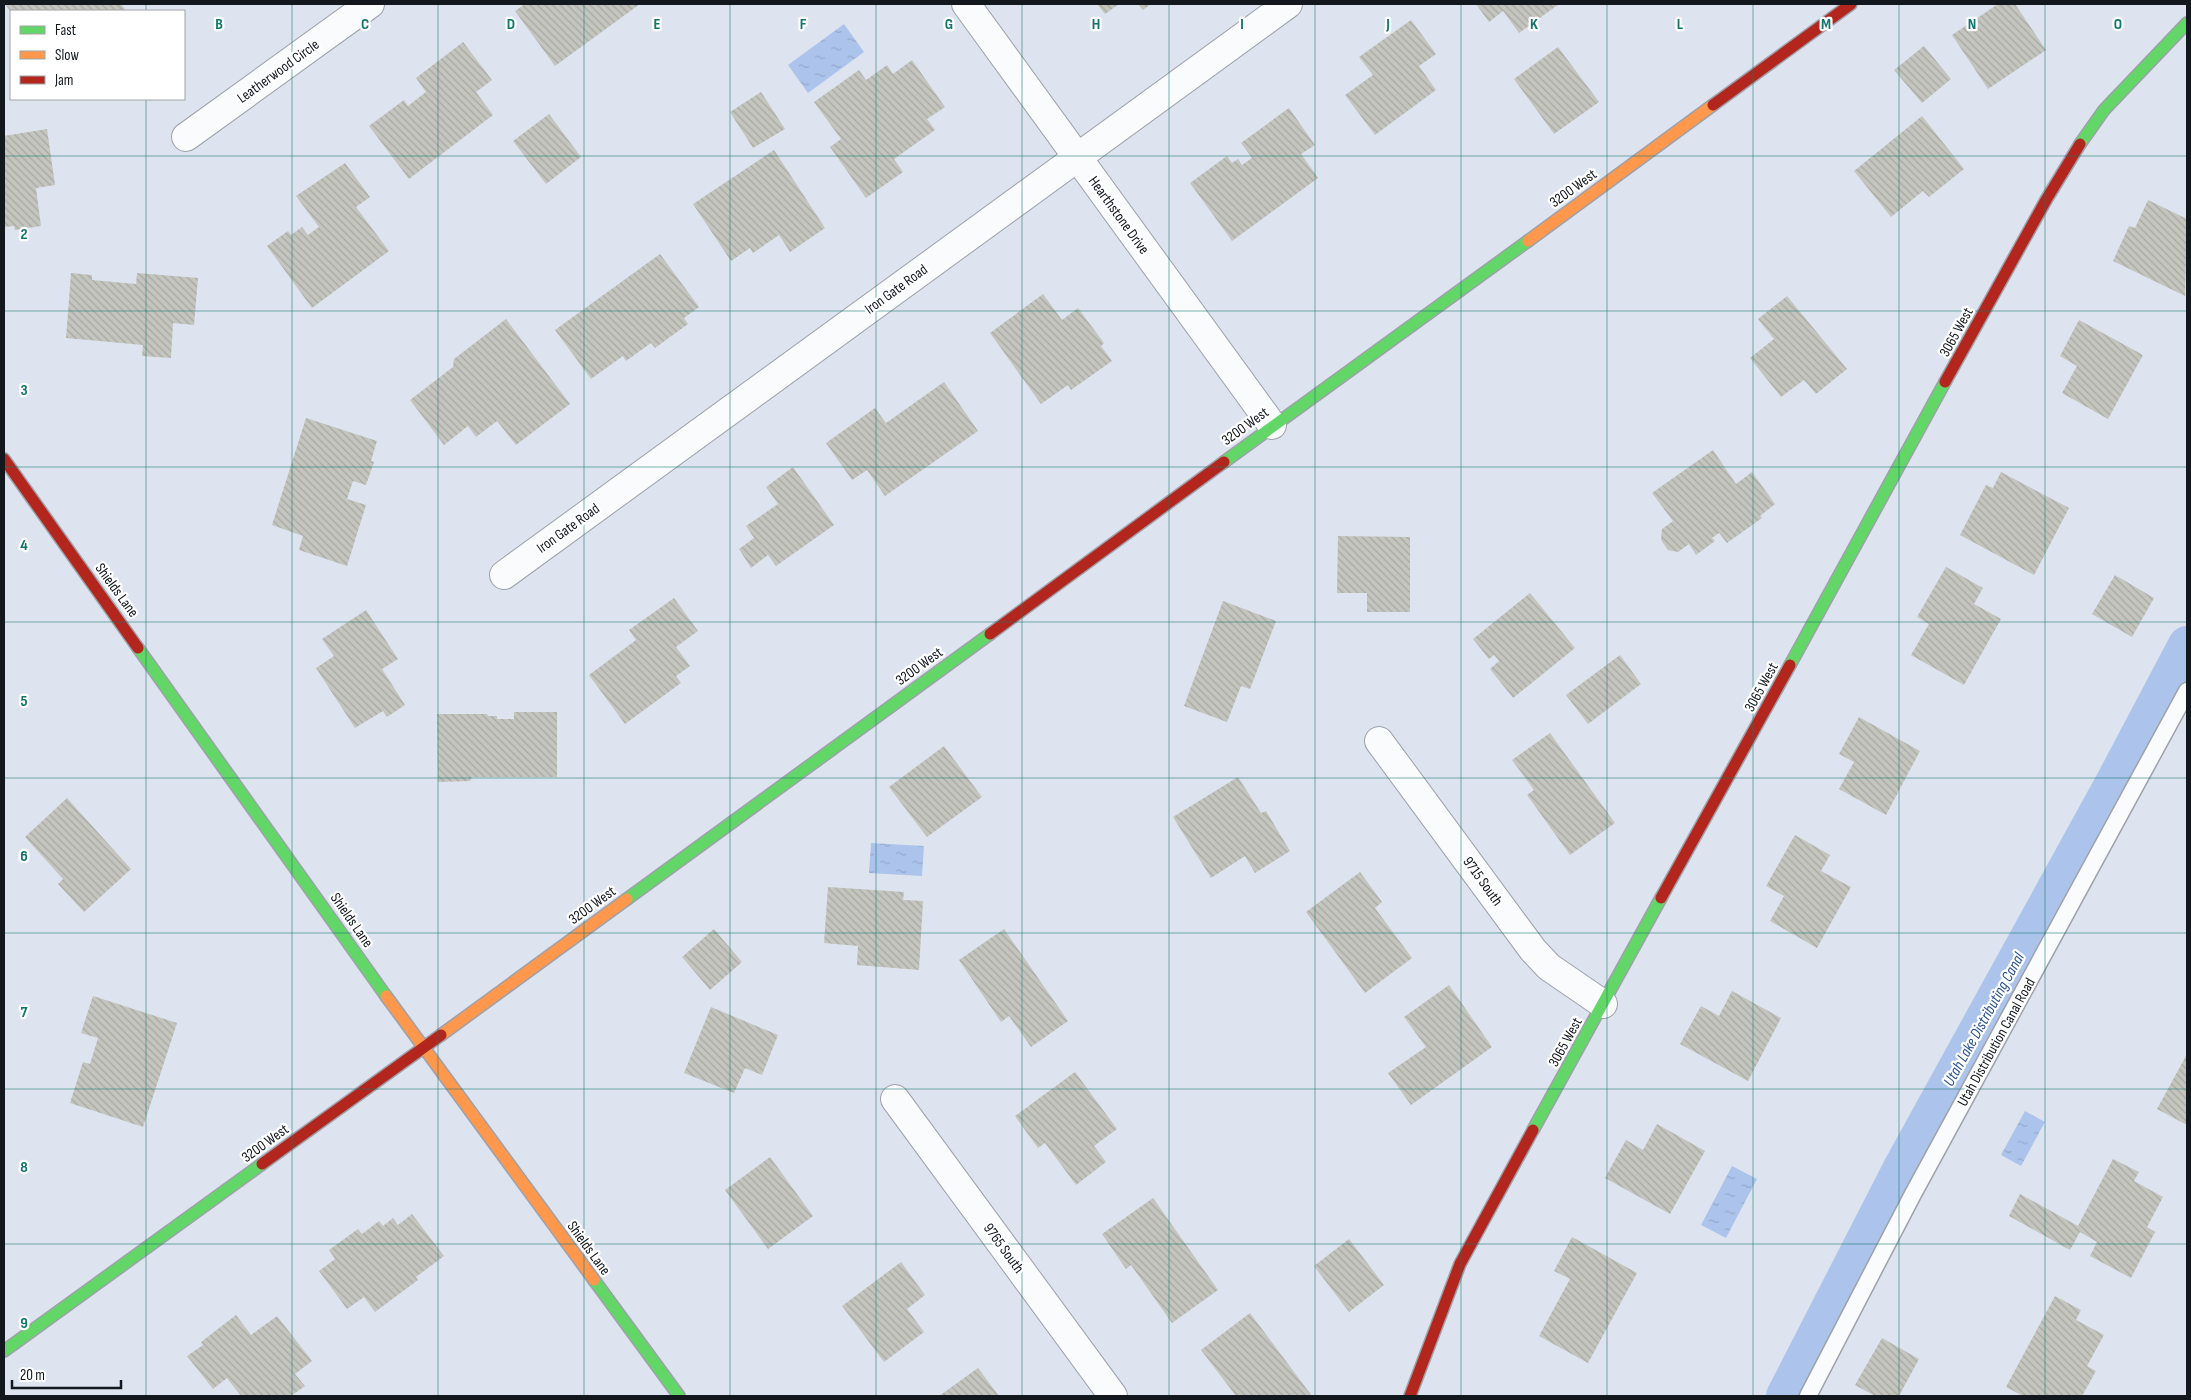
<svg xmlns="http://www.w3.org/2000/svg" width="2191" height="1400" font-family="'Sofia Sans Condensed',sans-serif">
  <defs>
    <pattern id="water-ripples" width="26" height="14" patternUnits="userSpaceOnUse" patternTransform="scale(1.25)"><rect width="26" height="14" fill="#acc4ec"/><path d="M2 4q2-2 4 0t4 0M15 11q2-2 4 0t4 0" fill="none" stroke="#93a8ca"/></pattern>
    <pattern id="building-back-hatch" width="6" height="6" patternUnits="userSpaceOnUse" patternTransform="scale(1.25)"><rect width="6" height="6" fill="#c4c5be"/><path d="M-1 5l2 2M0 0l6 6M5-1l2 2" fill="none" stroke="#a8a8a3"/></pattern>
  </defs>
  <rect width="100%" height="100%" fill="#dee4ef"/>
  <!-- water -->
  <g fill="url(#water-ripples)">
    <path d="M844,24l20,28 -56,41 -20,-28z"/>
    <path d="M871,843l53,3 -2,30 -53,-3z"/>
    <path d="M2025,1111l20,11 -24,44 -20,-11z"/>
    <path d="M1732,1166l25,13 -31,59 -25,-13z"/>
  </g>
  <g fill="none" stroke-linecap="round" stroke-linejoin="round">
    <!-- canal -->
    <path stroke="#acc4ec" stroke-width="38" d="M1785,1396l117,-228 212,-385 73,-138"/>
  </g>
  <!-- building -->
  <g fill="url(#building-back-hatch)">
    <path d="M5,4h116l5,7h-116z"/>
    <path d="M525,4h115l-85,62 -40,-55z"/>
    <path d="M1097,4h22l-14,10z"/>
    <path d="M1138,4h13l-8,6z"/>
    <path d="M1476,4h83l-40,29 -16,-22 -14,11z"/>
    <path d="M1998,4h17l31,46 -58,39 -36,-54z"/>
    <path d="M1411,20l25,34 -17,12 17,24 -61,45 -30,-40 28,-20 -14,-18z"/>
    <path d="M463,42l29,38 -16,12 17,23 -84,64 -40,-53 35,-26 4,6 18,-14 -10,-14z"/>
    <path d="M1924,46l27,33 -29,24 -28,-33z"/>
    <path d="M1558,47l41,55 -45,32 -40,-55z"/>
    <path d="M912,60l33,47 -18,12 8,11 -41,29 9,13 -37,26 -36,-51 11,-8 -27,-37 45,-32 7,10 21,-15 6,9z"/>
    <path d="M761,92l24,37 -32,19 -23,-36z"/>
    <path d="M1289,108l26,37 -14,9 17,24 -86,63 -42,-58 37,-27 5,7 6,-4 4,6 10,-7 -11,-15z"/>
    <path d="M549,114l32,43 -35,27 -33,-43z"/>
    <path d="M1922,116l42,53 -35,28 -6,-6 -32,26 -37,-46z"/>
    <path d="M47,129l8,56 -19,3 5,38 -26,4 -1,-4 -10,1v-91z"/>
    <path d="M774,150l51,78 -35,24 -11,-17 -26,18 -3,-5 -19,13 -38,-57z"/>
    <path d="M345,163l25,34 -14,10 33,44 -77,57 -45,-62 21,-15 3,4 11,-8 6,8 11,-8 -23,-31z"/>
    <path d="M2148,200l39,19 -2,77 -72,-35 16,-35 6,2z"/>
    <path d="M660,254l39,53 -15,11 4,6 -33,24 -4,-5 -25,18 -3,-5 -32,23 -36,-49z"/>
    <path d="M71,273l21,2v5l44,4 1,-11 61,5 -4,47 -21,-2 -2,35 -29,-2 1,-11 -77,-7z"/>
    <path d="M1043,294l19,26 16,-12 26,35 -3,3 11,15 -41,29 -3,-5 -27,19 -51,-71z"/>
    <path d="M1787,296l60,73 -31,25 -12,-14 -23,17 -31,-39 24,-19 -16,-20z"/>
    <path d="M506,319l64,85 -54,41 -19,-24 -21,16 -8,-11 -24,19 -34,-45 43,-33 1,-8z"/>
    <path d="M2079,320l64,35 -35,64 -46,-26 15,-27 -17,-10z"/>
    <path d="M944,382l34,49 -93,65 -18,-26 -15,10 -26,-37 49,-35 11,15z"/>
    <path d="M306,418l71,23 -6,20 3,1 -8,23 -13,-4 -6,18 19,6 -19,61 -48,-16 4,-14 -31,-11z"/>
    <path d="M1713,450l23,34 16,-12 23,32 -15,12 2,2 -35,25 -8,-10 -7,5 3,3 -19,14 -7,-11 -11,8 -10,-2 -7,-10 1,-11 11,-8 -21,-28z"/>
    <path d="M793,467l41,58 -58,41 -8,-11 -17,13 -12,-19 15,-11 -8,-12 32,-22 -12,-17z"/>
    <path d="M2001,472l68,36 -35,67 -74,-40 26,-50 7,3z"/>
    <path d="M1338,536l72,1v75h-43v-19h-30z"/>
    <path d="M1946,567l37,21 -9,16 27,15 -37,66 -53,-30 18,-31 -12,-7z"/>
    <path d="M2115,575l39,23 -22,39 -40,-23z"/>
    <path d="M1530,593l45,55 -62,50 -23,-29 9,-8 -5,-6 -5,4 -16,-20z"/>
    <path d="M674,598l24,33 -22,16 14,19 -14,10 5,7 -56,41 -36,-49 47,-35 -7,-10z"/>
    <path d="M1223,601l53,20 -26,68 -9,-3 -14,36 -43,-16z"/>
    <path d="M366,610l32,49 -16,10 23,36 -18,12 -4,-6 -28,17 -39,-60 18,-12 -12,-17z"/>
    <path d="M1620,655l21,29 -53,40 -22,-29z"/>
    <path d="M514,712h43v65h-85l-2,4 -32,1 -1,-68h50l1,2h9v3h17z"/>
    <path d="M1859,717l61,34 -34,64 -47,-26 15,-27 -15,-8z"/>
    <path d="M1550,733l65,90 -45,32 -43,-60 7,-5 -22,-30z"/>
    <path d="M944,746l38,51 -55,40 -38,-50z"/>
    <path d="M1238,777l23,36 5,-2 24,40 -35,22 -10,-17 -34,22 -38,-61z"/>
    <path d="M67,798l64,71 -47,43 -26,-28 5,-5 -38,-42z"/>
    <path d="M1795,835l35,20 -9,16 30,16 -34,61 -47,-27 14,-25 -18,-10z"/>
    <path d="M1360,872l22,30 -7,6 37,50 -47,35 -59,-81z"/>
    <path d="M828,887l76,5 -1,8 20,1 -4,69 -62,-5 1,-19 -34,-3z"/>
    <path d="M714,929l28,33 -32,28 -28,-33z"/>
    <path d="M1004,929l64,92 -37,26 -22,-31 -8,6 -42,-62z"/>
    <path d="M1449,985l43,62 -81,58 -23,-32 38,-26 -22,-30z"/>
    <path d="M1732,991l49,27 -33,63 -68,-37 21,-38 18,10z"/>
    <path d="M93,996l84,27 -34,104 -73,-24 13,-41 7,2 8,-26 -17,-5z"/>
    <path d="M711,1007l67,28 -16,40 -17,-7 -11,25 -50,-20z"/>
    <path d="M2187,1054v71l-30,-16z"/>
    <path d="M1075,1072l42,57 -23,17 12,16 -30,23 -31,-42 -7,5 -23,-32z"/>
    <path d="M1657,1124l48,27 -35,63 -65,-36 21,-38 17,10z"/>
    <path d="M770,1157l43,59 -45,33 -43,-59z"/>
    <path d="M2113,1159l26,13 -5,9 29,16 -16,30 8,5 -24,46 -41,-22 7,-14 -17,-10 -10,18 -61,-34 11,-22 58,32z"/>
    <path d="M1153,1198l65,92 -46,33 -41,-58 -5,4 -24,-35z"/>
    <path d="M412,1214l32,42 -28,21 2,3 -43,32 -11,-15 -17,12 -28,-38 16,-12 -6,-9 29,-21 4,5 17,-13 4,5 10,-8 5,7z"/>
    <path d="M1572,1237l65,36 -49,90 -49,-27 31,-57 -16,-8z"/>
    <path d="M1349,1239l35,46 -35,27 -35,-46z"/>
    <path d="M901,1262l24,33 -18,14 17,23 -40,30 -42,-56z"/>
    <path d="M2055,1296l26,14 -5,10 28,15 -17,31 9,5 -14,25h-59l-17,-9z"/>
    <path d="M1250,1313l62,83h-76l-35,-46z"/>
    <path d="M236,1315l15,20 26,-19 35,45 -17,13 10,12 -14,10h-50l-14,-18 -14,11 -26,-33 16,-11 -2,-3z"/>
    <path d="M1882,1338l37,21 -20,37h-24l-20,-11z"/>
    <path d="M978,1368l21,28h-60z"/>
  </g>
  <g fill="none" stroke-linecap="round" stroke-linejoin="round">
    <!-- lane casing -->
    <g stroke="#9da1aa" stroke-width="19">
      <path id="lane" d="M1808,1396l105,-202 274,-503"/>
    </g>
    <!-- street casing -->
    <g stroke="#9da1aa" stroke-width="30">
      <g id="street">
        <path d="M966,4l306,421"/>
        <path d="M186,137l184,-133"/>
        <path d="M504,575l784,-571"/>
        <path d="M1379,741l154,209 16,17 54,37"/>
        <path d="M895,1099l218,297"/>
      </g>
    </g>
    <!-- fast casing -->
    <g stroke="#9da1aa" stroke-width="14">
      <g id="fast">
        <path d="M2080,144l24,-34 83,-87"/>
        <path d="M1224,462l304,-221"/>
        <path d="M138,648l248,348"/>
        <path d="M1790,665l155,-283"/>
        <path d="M627,899l363,-265"/>
        <path d="M1533,1130l128,-232"/>
        <path d="M594,1280l85,116"/>
        <path d="M4,1351l258,-187"/>
      </g>
    </g>
    <!-- slow casing -->
    <g stroke="#9da1aa" stroke-width="14">
      <g id="slow">
        <path d="M1528,241l185,-136"/>
        <path d="M386,996l208,284"/>
        <path d="M441,1035l186,-136"/>
      </g>
    </g>
    <!-- jam casing -->
    <g stroke="#9da1aa" stroke-width="14">
      <g id="jam">
        <path d="M1713,105l138,-101"/>
        <path d="M1945,382l101,-182 34,-56"/>
        <path d="M4,459l134,189"/>
        <path d="M990,634l234,-172"/>
        <path d="M1661,898l129,-233"/>
        <path d="M262,1164l179,-129"/>
        <path d="M1410,1396l50,-132 73,-134"/>
      </g>
    </g>
    <!-- lane -->
    <use href="#lane" stroke="#fafbfd" stroke-width="16"/>
    <!-- street -->
    <use href="#street" stroke="#fafbfd" stroke-width="28"/>
    <!-- fast -->
    <use href="#fast" stroke="#63d668" stroke-width="11"/>
    <!-- slow -->
    <use href="#slow" stroke="#ff974d" stroke-width="11"/>
    <!-- jam -->
    <use href="#jam" stroke="#b3261e" stroke-width="11"/>
  </g>
  <!-- grid -->
  <path fill="none" stroke="#0f766e" stroke-width="1" stroke-opacity="0.55" d="M146,4v7M292,4v1392M438,4v1392M584,4v1392M730,4v1392M876,4v1392M1022,4v1392M1169,4v1392M1315,4v1392M1461,4v1392M1607,4v1392M1753,4v1392M1899,4v1392M2045,4v1392M146,99v1297M4,156h2183M4,311h2183M4,467h2183M4,622h2183M4,778h2183M4,933h2183M4,1089h2183M4,1244h2183"/>
  <g text-anchor="middle" stroke-width="4.5" stroke-linejoin="round" paint-order="stroke">
    <!-- street labels -->
    <g font-size="15" fill="#13181f" stroke="#fff">
      <text transform="translate(278 71) rotate(-36)" y="5">Leatherwood Circle</text>
      <text transform="translate(1573 188) rotate(-36)" y="5">3200 West</text>
      <text transform="translate(1119 215) rotate(54)" y="5">Hearthstone Drive</text>
      <text transform="translate(896 289) rotate(-36)" y="5">Iron Gate Road</text>
      <text transform="translate(1956 332) rotate(-61)" y="5">3065 West</text>
      <text transform="translate(1245 426) rotate(-36)" y="5">3200 West</text>
      <text transform="translate(568 528) rotate(-36)" y="5">Iron Gate Road</text>
      <text transform="translate(117 590) rotate(54)" y="5">Shields Lane</text>
      <text transform="translate(919 666) rotate(-36)" y="5">3200 West</text>
      <text transform="translate(1761 687) rotate(-61)" y="5">3065 West</text>
      <text transform="translate(1483 881) rotate(54)" y="5">9715 South</text>
      <text transform="translate(592 905) rotate(-36)" y="5">3200 West</text>
      <text transform="translate(352 920) rotate(55)" y="5">Shields Lane</text>
      <text transform="translate(1565 1042) rotate(-61)" y="5">3065 West</text>
      <text transform="translate(1996 1042) rotate(-61)" y="5">Utah Distribution Canal Road</text>
      <text transform="translate(265 1143) rotate(-36)" y="5">3200 West</text>
      <text transform="translate(589 1248) rotate(54)" y="5">Shields Lane</text>
      <text transform="translate(1004 1248) rotate(54)" y="5">9765 South</text>
    </g>
    <!-- water labels -->
    <g font-size="16" font-style="italic" fill="#2a5291" stroke="#fff">
      <text transform="translate(1983 1019) rotate(-61)" y="6">Utah Lake Distributing Canal</text>
    </g>
  </g>
  <g font-size="16" text-anchor="middle" font-weight="bold" fill="#0f766e" stroke="#fff" stroke-width="4.5" stroke-linejoin="round" paint-order="stroke">
    <text x="219" y="29">B</text>
    <text x="365" y="29">C</text>
    <text x="511" y="29">D</text>
    <text x="657" y="29">E</text>
    <text x="803" y="29">F</text>
    <text x="949" y="29">G</text>
    <text x="1096" y="29">H</text>
    <text x="1242" y="29">I</text>
    <text x="1388" y="29">J</text>
    <text x="1534" y="29">K</text>
    <text x="1680" y="29">L</text>
    <text x="1826" y="29">M</text>
    <text x="1972" y="29">N</text>
    <text x="2118" y="29">O</text>
    <text x="24" y="239">2</text>
    <text x="24" y="395">3</text>
    <text x="24" y="550">4</text>
    <text x="24" y="706">5</text>
    <text x="24" y="861">6</text>
    <text x="24" y="1017">7</text>
    <text x="24" y="1172">8</text>
    <text x="24" y="1328">9</text>
  </g>
  <!-- border -->
  <rect width="2191" height="1400" fill="none" stroke="#13181f" stroke-width="10"/>
  <!-- legend -->
  <rect x="10" y="10" width="175" height="90" fill="#ffffff" stroke="#a1a3a5"/>
  <rect x="20" y="26" width="25" height="8" fill="#63d668" stroke="#a1a3a5"/>
  <text x="55" y="35" font-size="15" fill="#13181f">Fast</text>
  <rect x="20" y="51" width="25" height="8" fill="#ff974d" stroke="#a1a3a5"/>
  <text x="55" y="60" font-size="15" fill="#13181f">Slow</text>
  <rect x="20" y="76" width="25" height="8" fill="#b3261e" stroke="#a1a3a5"/>
  <text x="55" y="85" font-size="15" fill="#13181f">Jam</text>
  <!-- scale -->
  <path d="M12 1380v8h109v-8" fill="none" stroke="#13181f" stroke-width="2.5"/>
  <text x="20" y="1380" font-size="15" fill="#13181f" stroke="#ffffff" stroke-width="4" paint-order="stroke">20 m</text>
</svg>
